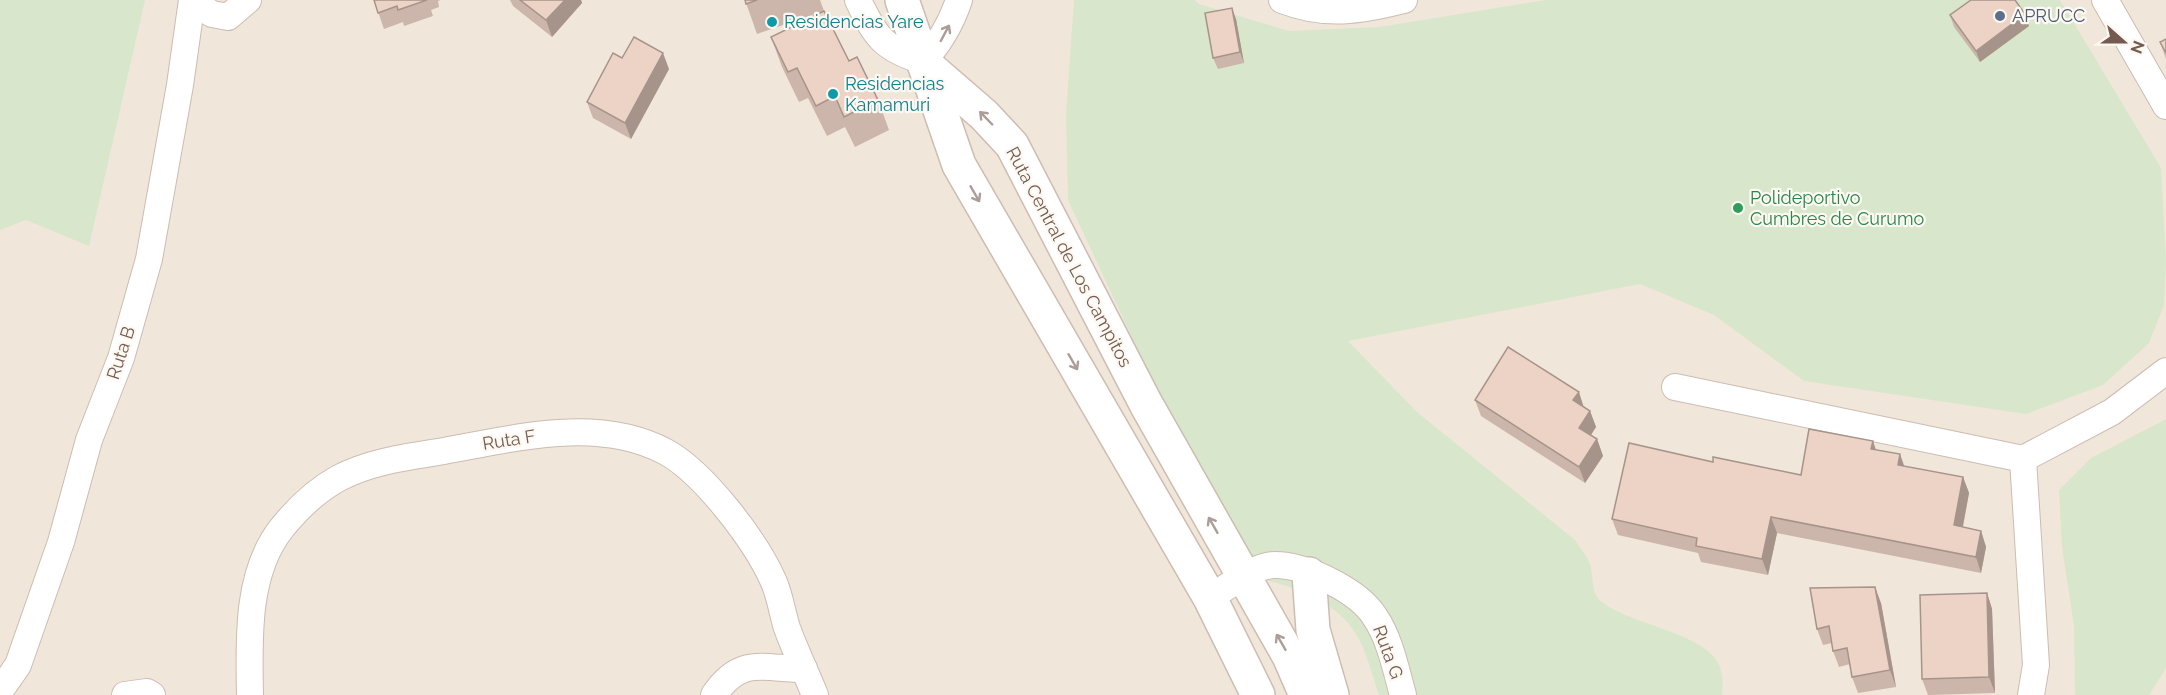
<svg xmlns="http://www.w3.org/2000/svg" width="2166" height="695" font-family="Raleway,sans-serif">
  <rect width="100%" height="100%" fill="#faf4eb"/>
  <!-- residential -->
  <rect fill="#f1e6da" x="0" y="0" width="2166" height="695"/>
  <!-- green -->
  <g fill="#d8e7cb">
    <path d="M0,0h145l-56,246 -63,-26 -26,10z"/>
    <path d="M1074,0h121l4,4 90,27 90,-4 167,-27h514l101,168 5,92 -2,45 -15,38 -46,42 -77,29 -222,-33 -90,-66 -74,-31 -292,57 69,71 158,128c5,8 12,16 15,24 4,13 0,29 12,38 28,23 106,31 118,65 3,8 3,20 2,28h-343c-7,-20 -12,-43 -23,-61 -24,-40 -81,-53 -124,-61l-24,-72 -140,-301 -2,-86z"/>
    <path d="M2166,419v249l-17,27h-74l-1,-69 -12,-79 -3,-57 32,-32z"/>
  </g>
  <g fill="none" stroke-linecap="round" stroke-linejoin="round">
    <!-- street casing -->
    <g stroke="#ccbcb2" stroke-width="28">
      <g id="street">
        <path d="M858,0c17,37 26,49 65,61 17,-18 28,-37 36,-61"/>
        <path d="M1282,0c44,17 78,11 122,0"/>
        <path d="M2105,0l61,106"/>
        <path d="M193,2l19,12 16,3 20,-17"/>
        <path d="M1675,387l348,72 89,-47 54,-41"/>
        <path d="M2023,459l13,206 -5,30"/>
        <path d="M1210,598c17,-11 45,-33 65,-33 31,0 84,26 100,52 15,22 21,53 28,78"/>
        <path d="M0,691l18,-26 43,-123 28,-102 32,-82 28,-99 31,-174 12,-85"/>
        <path d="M125,695l22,-3 5,3"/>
        <path d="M250,695c-1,-55 -4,-121 31,-166 16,-20 36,-39 58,-51 32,-17 69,-21 105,-27 72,-13 154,-35 222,1 38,21 89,88 107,128 7,15 9,32 14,48 8,22 19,45 28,67"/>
        <path d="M714,695c27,-40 50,-26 90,-26"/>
      </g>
    </g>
    <!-- secondary casing -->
    <g stroke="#cebcb0" stroke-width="36">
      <g id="secondary">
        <path d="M902,0l57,165 251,433 48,97"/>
        <path d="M924,63l60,52 28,30 134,259 143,252 17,39"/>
        <path d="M1309,574l4,56 19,65"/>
      </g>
    </g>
    <!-- street -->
    <use href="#street" stroke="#fff" stroke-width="26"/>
    <!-- secondary -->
    <use href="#secondary" stroke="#fff" stroke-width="33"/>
  </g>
  <!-- wall -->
  <g fill="#ccb5aa">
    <path d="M374,0h67l-3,1 1,6 -8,3 2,6 -29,10 -1,-4 -19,7z"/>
    <path d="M510,0h71l1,3 -30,34 -39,-31z"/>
    <path d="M745,0h75l4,11 -67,23z"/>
    <path d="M1950,15l79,11 -49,36 -26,-35z"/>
    <path d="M1236,19l8,44 -26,6 -5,-11z"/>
    <path d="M771,37l78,24 29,39 11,30 -34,17 -10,-20 -18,9 -19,-38 -9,4 -17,-35z"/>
    <path d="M2166,39v20l-6,-17z"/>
    <path d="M622,58l47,11 -38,70 -38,-21 -6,-16z"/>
    <path d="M1475,400l109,7 6,4 6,16 -5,8 6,4 6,17 -18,27 -104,-67z"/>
    <path d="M1873,441l3,9 28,16 59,11 6,16 -6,34 18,4 5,16 -5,26 -204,-40 -9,42 -67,-13 -3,-9 -80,-18 -6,-16 189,-44z"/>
    <path d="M1987,593l5,16 3,84 -67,2 -6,-16z"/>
    <path d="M1881,603l15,84 -38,6 -6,-16 -2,-13 -11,3 -6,-16 -1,-8 -9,2 -6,-16z"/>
  </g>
  <!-- shaded-wall -->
  <g fill="#a6948b">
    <path d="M565,0h16l1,3 -30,34 -6,-17z"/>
    <path d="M1232,8l4,11 8,44 -4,-11z"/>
    <path d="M2025,14l4,12 -49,36 -4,-11z"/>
    <path d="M663,53l6,16 -38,70 -6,-16z"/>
    <path d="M1579,392l5,16 -11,-8z"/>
    <path d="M1590,411l6,16 -11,17 -6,-16z"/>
    <path d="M1597,439l6,17 -18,27 -6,-16z"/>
    <path d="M1873,441l5,16 -7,-8z"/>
    <path d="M1900,454l6,17 -8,-6z"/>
    <path d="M1963,477l6,16 -9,48 -6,-16z"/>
    <path d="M1771,517l6,16 -9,42 -6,-16z"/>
    <path d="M1981,531l5,16 -5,26 -5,-16z"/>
    <path d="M1875,587l6,16 15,84 -6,-17z"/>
    <path d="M1987,593l5,16 3,84 -6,-16z"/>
  </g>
  <!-- building -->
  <g fill="#edd3c6" stroke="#a6948b" stroke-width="1.5">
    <path d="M374,0h53l-29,10 -1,-4 -19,7z"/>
    <path d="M520,0h45l-19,20z"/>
    <path d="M745,0h12l-11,4z"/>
    <path d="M1971,0h44l10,14 -49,37 -26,-36z"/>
    <path d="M1232,8l8,44 -27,6 -8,-45z"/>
    <path d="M824,11l25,50 8,-4 21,43 -34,17 -9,-21 -19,10 -19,-38 -9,4 -17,-35z"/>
    <path d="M634,37l29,16 -38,70 -38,-21 26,-49 9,5z"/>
    <path d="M2166,39v14l-6,-11z"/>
    <path d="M1508,347l71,45 -6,8 17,11 -11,17 18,11 -18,28 -104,-67z"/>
    <path d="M1809,429l64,12 -2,8 29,5 -2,11 65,12 -9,48 27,6 -5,26 -205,-40 -9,42 -66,-13 1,-8 -85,-19 17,-76 84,19v-5l88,18z"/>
    <path d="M1875,587l15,83 -38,7 -5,-29 -14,3 -4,-25 -12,3 -7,-41z"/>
    <path d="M1987,593l2,84 -67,2 -2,-84z"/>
  </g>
  <!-- one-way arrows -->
  <defs><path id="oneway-shaft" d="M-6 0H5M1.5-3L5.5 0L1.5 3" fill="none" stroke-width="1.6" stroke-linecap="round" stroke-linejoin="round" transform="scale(1.5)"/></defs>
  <g stroke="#ab9d97">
    <use href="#oneway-shaft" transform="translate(945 33) rotate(-62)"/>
    <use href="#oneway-shaft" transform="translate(986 118) rotate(-134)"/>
    <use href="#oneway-shaft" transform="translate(975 194) rotate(60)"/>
    <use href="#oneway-shaft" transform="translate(1073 362) rotate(60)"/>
    <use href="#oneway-shaft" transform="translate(1213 525) rotate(-120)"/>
    <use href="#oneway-shaft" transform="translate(1281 642) rotate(-120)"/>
  </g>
  <!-- markers -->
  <circle fill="#5c6f8a" stroke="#fdf8f1" stroke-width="2" cx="2000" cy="16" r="6"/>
  <g fill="#0f9aa8" stroke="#fdf8f1" stroke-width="2">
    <circle cx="772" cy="22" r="6"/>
    <circle cx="833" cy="94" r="6"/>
  </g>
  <circle fill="#2e9e5b" stroke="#fdf8f1" stroke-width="2" cx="1738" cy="208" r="6"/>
  <g text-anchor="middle" stroke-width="4.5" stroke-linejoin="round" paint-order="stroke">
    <!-- service labels -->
    <g font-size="18" fill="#4e5e75" stroke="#fdf8f1" text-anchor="start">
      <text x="2012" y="22">APRUCC</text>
    </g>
    <!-- culture labels -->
    <g font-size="18" fill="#0d838f" stroke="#fdf8f1" text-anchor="start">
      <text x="784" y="28">Residencias Yare</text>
      <text x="845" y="90">Residencias<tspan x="845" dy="21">Kamamuri</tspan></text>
    </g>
    <!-- leisure labels -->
    <g font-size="18" fill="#27864d" stroke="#fdf8f1" text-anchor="start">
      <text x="1750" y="204">Polideportivo<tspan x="1750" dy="21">Cumbres de Curumo</tspan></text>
    </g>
    <!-- street labels -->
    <g font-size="18" fill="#735b51" stroke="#fdf8f1">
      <text transform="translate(1069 257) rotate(62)" y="6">Ruta Central de Los Campitos</text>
      <text transform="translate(121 353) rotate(-72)" y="6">Ruta B</text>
      <text transform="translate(509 440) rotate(-9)" y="6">Ruta F</text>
      <text transform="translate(1388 652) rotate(70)" y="6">Ruta G</text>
    </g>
  </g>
  <!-- north arrow -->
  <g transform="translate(2124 42) rotate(111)" stroke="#fdf8f1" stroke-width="4.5" paint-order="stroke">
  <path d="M0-4.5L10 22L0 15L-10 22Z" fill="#735b51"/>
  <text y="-9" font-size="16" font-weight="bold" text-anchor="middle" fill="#735b51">N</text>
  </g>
</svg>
